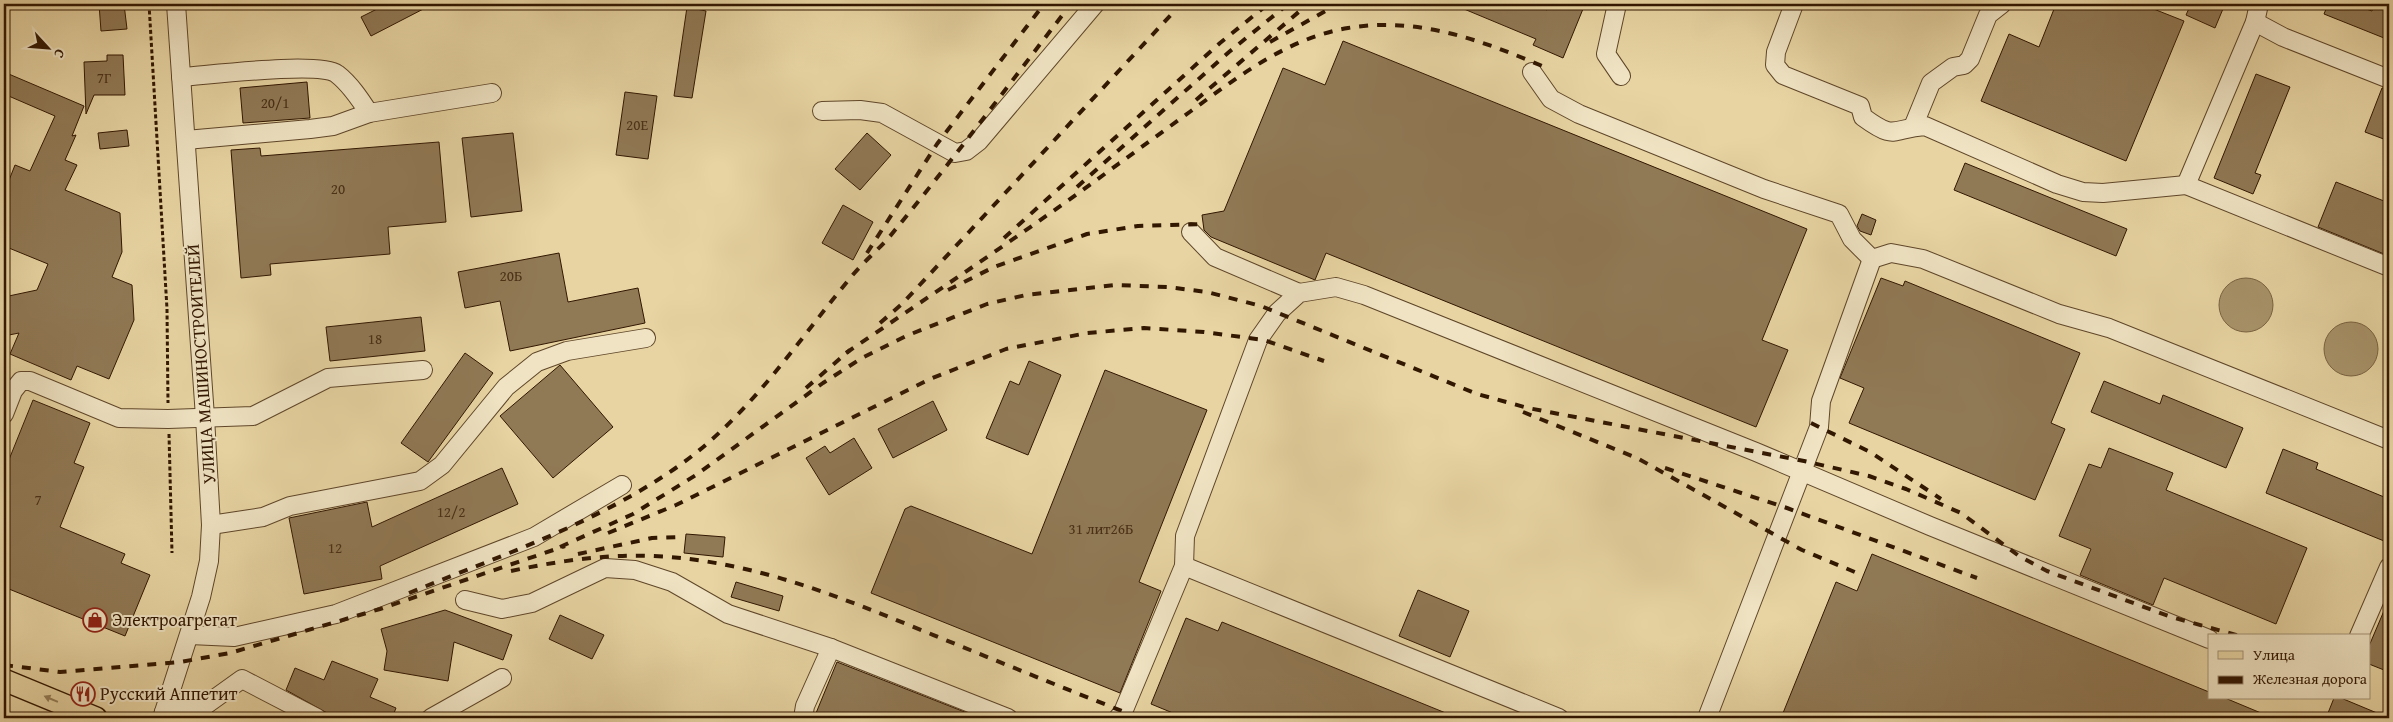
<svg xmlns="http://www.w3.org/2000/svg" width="2393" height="722" font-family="'Gentium Book Plus',serif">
  <rect width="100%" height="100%" fill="#e7d4a2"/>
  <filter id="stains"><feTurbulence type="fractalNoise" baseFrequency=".004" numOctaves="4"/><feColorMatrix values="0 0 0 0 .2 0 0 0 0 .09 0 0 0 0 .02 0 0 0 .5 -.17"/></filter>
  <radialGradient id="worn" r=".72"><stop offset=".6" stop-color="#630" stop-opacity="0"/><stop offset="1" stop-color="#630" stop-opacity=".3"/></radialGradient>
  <!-- water -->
  <g fill="#a9946b" stroke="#796241">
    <circle cx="2246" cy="305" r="27"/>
    <circle cx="2351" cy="349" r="27"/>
  </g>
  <!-- building -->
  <g fill="#907955" stroke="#321701">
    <path d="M99,4h25l3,25 -26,2z"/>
    <path d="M387,4h46l-62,32 -10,-19z"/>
    <path d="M1452,4h81l14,6 3,-6h35l-22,54 -30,-13 3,-6z"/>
    <path d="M2056,4h85l43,17 -58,140 -145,-60 28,-67 30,13z"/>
    <path d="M2191,4h34l-10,24 -29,-13z"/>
    <path d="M2328,4h24l20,7 3,-7h14v36l-65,-26z"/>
    <path d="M687,7l19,4 -14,87 -18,-2z"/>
    <path d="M1343,41l464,188 -45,111 26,10 -32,77 -430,-174 -11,27 -104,-43 -7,-7 -2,-15 22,-4 59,-143 42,17z"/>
    <path d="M107,55h16l2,40h-31l-8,19 -2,-52 23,-1z"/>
    <path d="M4,72l80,34 -12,30 4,-1 -11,25 12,5 -12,25 55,23 2,39 -10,25 20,8 2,35 -25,59 -32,-13 -6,14 -61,-26 9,-21 -15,3v-39l33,-7 11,-26 -44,-18v-53l11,-28 15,6 25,-55 -51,-22z"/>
    <path d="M2256,74l34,13 -35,86 6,2 -8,19 -39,-16z"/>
    <path d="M307,82l3,36 -67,5 -3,-35z"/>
    <path d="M2382,88l7,1v52l-24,-9z"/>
    <path d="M625,92l32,4 -9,63 -32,-4z"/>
    <path d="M127,130l2,16 -29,3 -2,-16z"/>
    <path d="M513,133l9,78 -51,6 -9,-79z"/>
    <path d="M867,133l24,22 -31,35 -25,-21z"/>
    <path d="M439,142l7,80 -58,5 2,27 -120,10 1,11 -30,3 -10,-128 29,-2 1,8z"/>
    <path d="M1965,163l162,66 -11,27 -162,-66z"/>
    <path d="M2336,182l53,21v53l-71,-29z"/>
    <path d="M843,205l30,17 -20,38 -31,-17z"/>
    <path d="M1862,214l14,6 -5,15 -11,-4 -3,-5z"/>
    <path d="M559,253l9,49 70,-14 7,35 -135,28 -10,-50 -35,7 -7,-36z"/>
    <path d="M1881,278l22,8 2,-5 175,72 -29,70 14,6 -30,71 -186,-77 15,-35 -24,-10z"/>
    <path d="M421,317l4,34 -95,10 -4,-34z"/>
    <path d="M465,353l28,20 -65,89 -27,-19z"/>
    <path d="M1029,361l32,14 -33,80 -42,-17 24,-57 9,4z"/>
    <path d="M560,365l53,62 -60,51 -53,-62z"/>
    <path d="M1105,370l102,40 -68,172 22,9 -41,102 -249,-100 34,-84 6,-3 121,48z"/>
    <path d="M2104,381l56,23 3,-9 80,33 -17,40 -135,-56z"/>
    <path d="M33,400l57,23 -16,40 10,4 -24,60 65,27 -4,9 29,12 -25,61 -121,-49v-115z"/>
    <path d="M933,401l14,29 -54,28 -15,-29z"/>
    <path d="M854,438l18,30 -43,27 -23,-37 19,-12 5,7z"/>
    <path d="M2109,448l64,25 -7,17 141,58 -31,76 -112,-46 -11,27 -73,-30 11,-26 -32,-13 30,-72 12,4z"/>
    <path d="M2283,449l35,14 -2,6 73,30v44l-123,-50z"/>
    <path d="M502,468l16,36 -138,62 2,13 -78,15 -15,-76 78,-16 5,25z"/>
    <path d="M686,534l39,3 -2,20 -39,-4z"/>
    <path d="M1872,554l337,138v6h16l48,20h-492l55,-136 21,9z"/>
    <path d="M736,582l47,14 -4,15 -48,-14z"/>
    <path d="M1418,590l51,21 -19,46 -51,-21z"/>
    <path d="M2389,599v73l-20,-8v-18z"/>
    <path d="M445,610l67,25 -9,25 -49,-18 -6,39 -64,-11 3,-19 -6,-22z"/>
    <path d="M560,615l44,20 -12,24 -43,-20z"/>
    <path d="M1186,618l32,13 4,-9 236,96h-273l-34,-14z"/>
    <path d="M332,661l46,18 -8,18 26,11 -4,10h-56l-50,-28 9,-22 29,12z"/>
    <path d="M837,662l143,56h-166z"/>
    <path d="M2334,698h7l48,20h-63z"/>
  </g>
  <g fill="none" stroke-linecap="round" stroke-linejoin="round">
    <!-- minor casing -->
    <g stroke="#5f4629" stroke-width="20">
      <g id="minor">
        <path d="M1617,4l-11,50 15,22"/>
        <path d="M1794,4l-18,48 -1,13 8,10 77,31 3,11c33,24 27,12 62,9l132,58 26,8 20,1 83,-8"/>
        <path d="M2259,4l-4,18 -69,163 203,82"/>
        <path d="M2255,22l28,15 106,42"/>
        <path d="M1532,72l19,27 28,15 185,75 75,25 13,25 20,20"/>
        <path d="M181,77c29,-2 138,-16 156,-3 13,10 23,25 32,39"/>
        <path d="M822,111l38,-1 22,3 73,40 11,-2 13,-10 116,-137"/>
        <path d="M1913,127l18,-44 22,-16 11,-2 6,-6 18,-44 14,-11"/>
        <path d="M186,140l124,-11 23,-3 36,-13 123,-20"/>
        <path d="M1191,232l24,25 84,36"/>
        <path d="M4,414l9,-23 8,-10h9l89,37 49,1 85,-3 75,-38 95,-8"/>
        <path d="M211,525l52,-8 27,-11 130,-25 22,-16 64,-78 31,-25 30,-11 79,-13"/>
        <path d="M1184,566l375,152"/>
        <path d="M465,600l37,9 30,-6 73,-35 30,2 37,12 56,32 103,34 177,70"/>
        <path d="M190,635l44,2 102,-23 198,-77 88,-52"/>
        <path d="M2359,636l30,-69"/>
        <path d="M164,712l39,-5 39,-28 75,39"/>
        <path d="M162,718l39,-121 8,-36 2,-36 -6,-108 -29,-413"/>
        <path d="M431,718l71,-40"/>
        <path d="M803,718l2,-12 26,-58"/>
        <path d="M1118,718l5,-6 61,-146 1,-30 73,-196 19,-27 22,-20 37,-6 28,8 392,157 174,74 279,113"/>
        <path d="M1707,718l112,-291 2,-26 51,-142 19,-6 32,6 136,55 50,14 280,112"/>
      </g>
    </g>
    <!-- major casing -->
    <g stroke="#321701" stroke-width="24">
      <path id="major" d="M4,680l92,38"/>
    </g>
    <!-- path -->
    <g stroke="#321701" stroke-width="3" stroke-dasharray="4 2.5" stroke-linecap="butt">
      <path d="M149,4l18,305 1,94"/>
      <path d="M169,434l3,119"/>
    </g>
    <!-- minor -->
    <use href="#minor" stroke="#efe3c3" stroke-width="18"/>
    <!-- major -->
    <use href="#major" stroke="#e7d4a2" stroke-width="21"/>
    <!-- rail -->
    <g stroke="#321701" stroke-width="4" stroke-dasharray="9 9" stroke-linecap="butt">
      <path d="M1270,42l68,-38"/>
      <path d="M1196,100l112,-96"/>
      <path d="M1077,187l152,-135 59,-48"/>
      <path d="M1004,238l216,-195 48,-39"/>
      <path d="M867,253l70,-109 107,-140"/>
      <path d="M948,290l46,-23 93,-33 51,-8 65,-2"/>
      <path d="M880,323l22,-19 279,-300"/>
      <path d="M846,353c78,-53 157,-106 234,-161 37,-27 74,-54 111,-81 48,-35 97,-73 157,-83 71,-12 135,13 199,40"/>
      <path d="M806,388l44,-38"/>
      <path d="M1523,412l114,46 165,92 60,25"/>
      <path d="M1811,423l59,29 71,47"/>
      <path d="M1665,468l122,40 190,70"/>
      <path d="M608,533l68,-28 254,-126 76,-30 81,-16 57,-5 60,4 60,8 60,21"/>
      <path d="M560,547l73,-33 63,-39 127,-92 39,-25 44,-22 81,-32 39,-9 90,-10 51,2 40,5 54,14 216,88 51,14 276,53 65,15 37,13 55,24 58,43 28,15 124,46 69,19"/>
      <path d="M578,554l74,-16 27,-1"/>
      <path d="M511,571c47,-10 94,-17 143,-15 99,5 181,39 272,76 71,29 142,58 214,86"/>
      <path d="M409,593c93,-38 189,-70 271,-128 70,-50 117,-123 171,-188 14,-17 31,-30 44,-47 61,-74 118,-151 176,-226"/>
      <path d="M4,665l56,7 120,-10 50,-9 150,-44 185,-63"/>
    </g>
  </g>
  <!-- one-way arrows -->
  <defs><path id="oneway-solid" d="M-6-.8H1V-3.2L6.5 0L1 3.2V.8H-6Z" transform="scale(1.25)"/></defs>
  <use fill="#967f5a" href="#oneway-solid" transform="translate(51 699) rotate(-157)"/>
  <!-- icons -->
  <defs>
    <g id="shop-ring" transform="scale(1.25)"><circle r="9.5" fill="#efe3c3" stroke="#8f2418" stroke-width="1.5"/><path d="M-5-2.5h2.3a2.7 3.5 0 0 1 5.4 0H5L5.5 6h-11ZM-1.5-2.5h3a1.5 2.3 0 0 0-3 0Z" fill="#8f2418"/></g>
    <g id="restaurant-ring" transform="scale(1.25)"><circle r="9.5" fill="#efe3c3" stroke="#8f2418" stroke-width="1.5"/><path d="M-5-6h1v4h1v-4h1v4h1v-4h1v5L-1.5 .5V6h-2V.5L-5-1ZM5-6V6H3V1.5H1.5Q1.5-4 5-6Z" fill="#8f2418"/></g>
  </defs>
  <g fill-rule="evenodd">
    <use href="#shop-ring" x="95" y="620"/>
    <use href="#restaurant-ring" x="83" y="694"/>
  </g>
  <g text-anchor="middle" stroke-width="4" stroke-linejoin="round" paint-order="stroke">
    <!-- number labels -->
    <g font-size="15" fill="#4a3016">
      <text x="104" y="83">7Г</text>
      <text x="275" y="108">20/1</text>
      <text x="637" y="130">20Е</text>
      <text x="338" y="194">20</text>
      <text x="511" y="281">20Б</text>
      <text x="375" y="344">18</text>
      <text x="38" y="505">7</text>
      <text x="451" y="517">12/2</text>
      <text x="1101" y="534">31 лит26Б</text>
      <text x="335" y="553">12</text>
    </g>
    <!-- street labels -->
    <g font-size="18" fill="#321701" stroke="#efe3c3">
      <text transform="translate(201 364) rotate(-94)" y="6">УЛИЦА МАШИНОСТРОИТЕЛЕЙ</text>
    </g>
    <!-- poi labels -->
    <g font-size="18" fill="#321701" stroke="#efe3c3" text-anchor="start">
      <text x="112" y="626">Электроагрегат</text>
      <text x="100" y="700">Русский Аппетит</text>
    </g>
  </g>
  <!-- margin -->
  <rect width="2393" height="722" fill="none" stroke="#e7d4a2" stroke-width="20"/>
  <rect x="5" y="5" width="2383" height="712" fill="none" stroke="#321701" stroke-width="2.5"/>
  <rect x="10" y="10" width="2373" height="702" fill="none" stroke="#321701"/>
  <!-- legend -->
  <rect x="2208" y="634" width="162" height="65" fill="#efe3c3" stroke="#a39175"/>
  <rect x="2218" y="651" width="25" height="8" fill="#e7d4a2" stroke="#a39175"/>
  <text x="2253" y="660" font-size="15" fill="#321701">Улица</text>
  <rect x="2218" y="676" width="25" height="8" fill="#321701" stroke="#a39175"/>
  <text x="2253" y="684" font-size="15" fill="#321701">Железная дорога</text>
  <!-- north arrow -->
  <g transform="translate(48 48) rotate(116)" stroke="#efe3c3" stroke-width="4" paint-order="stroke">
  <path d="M0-4L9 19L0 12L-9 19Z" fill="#321701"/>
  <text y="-8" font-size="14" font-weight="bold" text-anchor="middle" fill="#321701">С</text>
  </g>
  <rect width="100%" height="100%" filter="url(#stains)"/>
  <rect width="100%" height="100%" fill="url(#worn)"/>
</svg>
